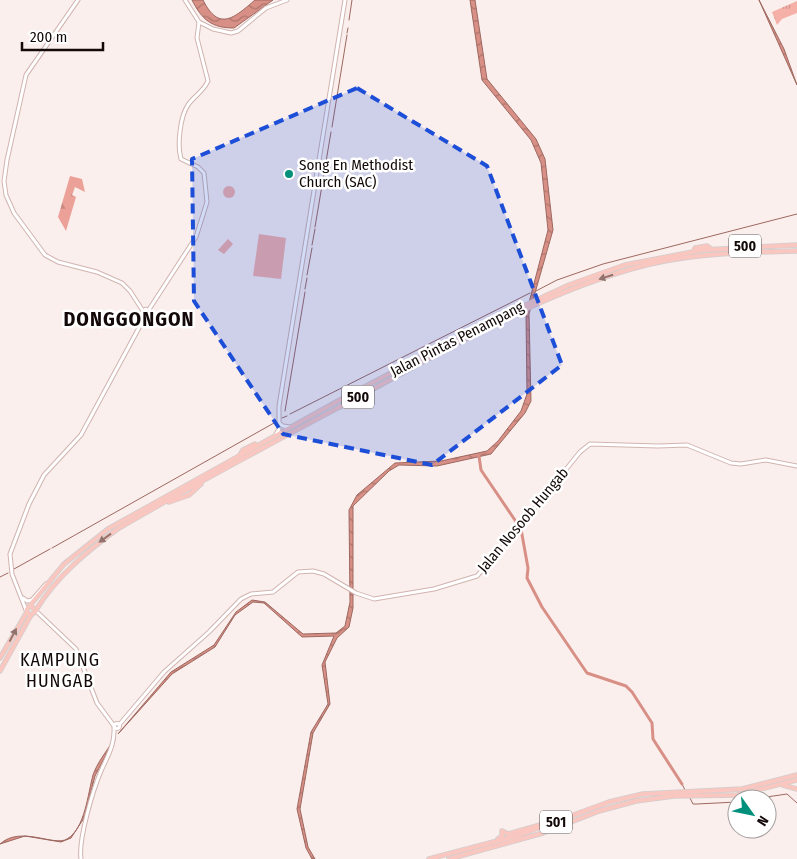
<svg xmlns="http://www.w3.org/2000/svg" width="797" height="859" font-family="'Fira Sans Condensed',sans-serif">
  <defs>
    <pattern id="grass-tufts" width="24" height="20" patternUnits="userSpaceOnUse" patternTransform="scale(1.25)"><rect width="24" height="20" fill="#f5b0a7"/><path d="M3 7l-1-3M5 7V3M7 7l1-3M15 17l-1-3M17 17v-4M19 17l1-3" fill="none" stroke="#d1968e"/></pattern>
    <pattern id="forest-firs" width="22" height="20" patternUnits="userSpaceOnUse" patternTransform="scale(1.25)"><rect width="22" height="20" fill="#eba197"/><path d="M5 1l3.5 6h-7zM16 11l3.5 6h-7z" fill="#c88981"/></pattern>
    <pattern id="water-waves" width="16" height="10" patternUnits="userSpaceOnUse" patternTransform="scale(1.25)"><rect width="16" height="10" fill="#d89086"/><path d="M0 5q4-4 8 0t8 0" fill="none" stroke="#ae746c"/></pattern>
  </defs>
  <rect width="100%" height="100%" fill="#fbefed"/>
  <!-- grass -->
  <path fill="url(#grass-tufts)" d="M797,1v12l-15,6 -5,6 -5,-13z"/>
  <!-- forest -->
  <path fill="url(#forest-firs)" d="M70,176l12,3 3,13 -10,-5 -3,8 4,2 -10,34 -8,-14z"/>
  <!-- pitch -->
  <g fill="#f5b0a7">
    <circle cx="229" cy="192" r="6"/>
    <path d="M259,234l27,4 -5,41 -28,-3z"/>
    <path d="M228,239l5,5 -9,10 -6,-4z"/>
  </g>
  <!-- water -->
  <g fill="url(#water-waves)" stroke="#9d6860">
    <path d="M192,0h11c16,32 31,18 52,0h18l-39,28c-22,0 -32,-8 -42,-28z"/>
    <path d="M470,0h5l12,79 49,60 9,20 8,71 -24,84 2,87 -6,12 -34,41 -54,12 -38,-1 -10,6 -36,35v102l-4,19 -12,11 -12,24 5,42 -17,29 -13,76 8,38 7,12h-3l-6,-11 -9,-39 14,-77 17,-28 -6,-39 12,-29 -32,1 -38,-34 -11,-1 -18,13 -20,32 -43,27 -54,60 53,-62 43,-27 22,-33 16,-12 13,2 38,32 33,-1 9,-7 5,-24 -1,-92 8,-15 38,-32 46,-2 46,-10 11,-10 23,-30 6,-17 -1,-80 22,-84 -7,-67 -10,-23 -49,-60z"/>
    <path d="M759,0l25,49 13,36z"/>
    <path d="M113,741l-18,35 -11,42 -13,20 -10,4 -36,-6 -25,8c21,-19 54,3 67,-5 18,-10 21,-46 26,-64 4,-12 13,-23 20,-34z"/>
  </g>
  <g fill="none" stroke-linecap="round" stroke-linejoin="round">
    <!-- stream -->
    <g stroke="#9d6860" stroke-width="1">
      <path d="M349,20l3,-20"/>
      <path d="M347,33l1,-5"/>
      <path d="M332,127l15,-92"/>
      <path d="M315,227l16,-95"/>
      <path d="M312,245l3,-16"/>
      <path d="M307,275l5,-27"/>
      <path d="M305,289l2,-11"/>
      <path d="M536,291l21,-11 46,-16 194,-50"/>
      <path d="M285,411l20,-119"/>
      <path d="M290,414l240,-121"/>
      <path d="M282,418l5,-2"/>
      <path d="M52,548l222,-125"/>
      <path d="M14,569l36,-20"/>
      <path d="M0,577l8,-4"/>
      <path d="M682,784l3,6"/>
      <path d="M690,798l3,6h4l40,-2"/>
      <path d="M753,799l34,-5 10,9"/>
    </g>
    <!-- canal -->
    <path stroke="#d89086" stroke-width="3" d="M479,456l2,14 40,59 7,39 -1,10 15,29 45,66 39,13 6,6 20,31 1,16 29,45"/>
    <!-- secondary casing -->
    <g stroke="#d0b4b0" stroke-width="5">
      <g id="secondary">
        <path d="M78,0l-52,75 -19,85 -3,21 2,14 8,18 31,42 13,7 39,10 25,11 8,8 13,20"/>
        <path d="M185,0l14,22 14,7 18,4 7,-2 28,-23 21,-8"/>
        <path d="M146,309l2,2 -2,2 -3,-2z"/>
        <path d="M148,311l48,-74 11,-35 -3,-29 -6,-6 -17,-8c-4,-14 -1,-42 7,-54 6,-9 15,-13 20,-24l-11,-43 2,-16"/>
        <path d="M279,423l4,3 8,1"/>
        <path d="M276,434l3,-5v-23l66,-406"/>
        <path d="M23,598l4,3 5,-1 14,-16"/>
        <path d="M26,610l-14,-36 -2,-20 19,-50 15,-29 37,-40 66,-122"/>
        <path d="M36,611l40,38 21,54 17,23"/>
        <circle cx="117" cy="726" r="2.5"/>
        <path d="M119,725l45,-53 45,-40 32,-33 10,-5 22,-2 25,-20 15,-1 11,3 32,19 18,6 60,-10 43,-13 36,-41 67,-83 10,-8 68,2 29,-1 44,18 10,1 25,-4 31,6"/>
        <path d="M81,859c-3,-19 12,-69 20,-88 7,-16 14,-26 13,-44"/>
      </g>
    </g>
    <!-- primary casing -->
    <g stroke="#d0cece" stroke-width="5.5">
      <g id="primary">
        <path d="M694,251l1,-3 12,-2 3,2"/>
        <path d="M240,455l3,-5 12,-6"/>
        <path d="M169,502l20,-7 12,-11"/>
        <path d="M31,606l5,5 -5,4 -4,-2v-4l37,-45 44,-35 230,-128 140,-74 91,-42 56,-20 78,-15 94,-5"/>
        <path d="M36,610c21,-34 51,-59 83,-82 84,-49 170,-94 256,-140 88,-48 177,-100 275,-124 48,-11 98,-12 147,-13"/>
        <path d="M0,658l27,-46"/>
        <path d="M0,671l31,-56"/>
        <path d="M783,785l14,4"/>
        <path d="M498,839l4,-3v-5l6,3 46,-13"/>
        <path d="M429,859l87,-23 93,-34 34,-8 99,-5 55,-14"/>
        <path d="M449,859l94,-26 56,-22 37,-10 38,-5 63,-1 60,-15"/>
      </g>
    </g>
    <!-- secondary -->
    <use href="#secondary" stroke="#fff" stroke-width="3"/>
    <!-- primary -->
    <use href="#primary" stroke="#fac7c0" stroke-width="4"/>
  </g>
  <!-- one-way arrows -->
  <defs><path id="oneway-solid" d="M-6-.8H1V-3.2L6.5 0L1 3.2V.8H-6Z" transform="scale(1.25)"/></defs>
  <g fill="#92726d">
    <use href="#oneway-solid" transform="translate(606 277) rotate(162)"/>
    <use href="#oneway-solid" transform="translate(105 538) rotate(144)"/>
    <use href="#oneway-solid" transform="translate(13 635) rotate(-62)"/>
  </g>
  <!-- marked area -->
  <path fill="#1d4ed8" fill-opacity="0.2" stroke="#1d4ed8" stroke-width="4" stroke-dasharray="10 6" stroke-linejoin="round" d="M357,88l130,78 75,199 -130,100 -149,-31 -89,-133 -2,-142z"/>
  <!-- markers -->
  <circle fill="#00907b" stroke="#fff" stroke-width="2" cx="289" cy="174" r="5"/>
  <g text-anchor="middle" stroke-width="5" stroke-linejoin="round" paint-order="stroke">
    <!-- shield labels -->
    <g fill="#fff" stroke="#595352" stroke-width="1">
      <rect x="729" y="234.5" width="32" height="23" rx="4"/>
      <rect x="342" y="385.5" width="32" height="23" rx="4"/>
      <rect x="540" y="810.5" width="32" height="23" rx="4"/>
    </g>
    <g font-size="14" font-weight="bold" fill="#120908">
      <text x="745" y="251">500</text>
      <text x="358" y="402">500</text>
      <text x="556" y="827">501</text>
    </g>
    <!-- poi labels -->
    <g font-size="15" fill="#120908" stroke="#fff" text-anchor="start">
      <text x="299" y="170">Song En Methodist<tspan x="299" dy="17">Church (SAC)</tspan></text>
    </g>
    <!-- street labels -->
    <g font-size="15" fill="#120908" stroke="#fff">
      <text transform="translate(457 339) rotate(-27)" y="5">Jalan Pintas Penampang</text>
      <text transform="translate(523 520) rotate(-50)" y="5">Jalan Nosoob Hungab</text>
    </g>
    <!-- quarter labels -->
    <g font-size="18" letter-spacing="1" fill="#120908" stroke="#fff">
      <text x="60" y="666">KAMPUNG<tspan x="60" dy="21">HUNGAB</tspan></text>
    </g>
    <!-- district labels -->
    <g font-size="20" font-weight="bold" letter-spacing="1" fill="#120908" stroke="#fff">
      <text x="129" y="326">DONGGONGON</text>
    </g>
  </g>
  <!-- north arrow -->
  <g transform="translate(752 814) rotate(123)"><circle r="24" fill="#ffffff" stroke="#a09d9c"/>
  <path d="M0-4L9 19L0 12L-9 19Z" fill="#00907b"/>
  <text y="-8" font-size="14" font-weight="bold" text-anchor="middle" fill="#120908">N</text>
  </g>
  <!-- scale -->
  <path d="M22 42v8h81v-8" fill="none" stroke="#120908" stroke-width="2.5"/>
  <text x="30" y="42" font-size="15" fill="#120908" stroke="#ffffff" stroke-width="4" paint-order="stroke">200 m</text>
</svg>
